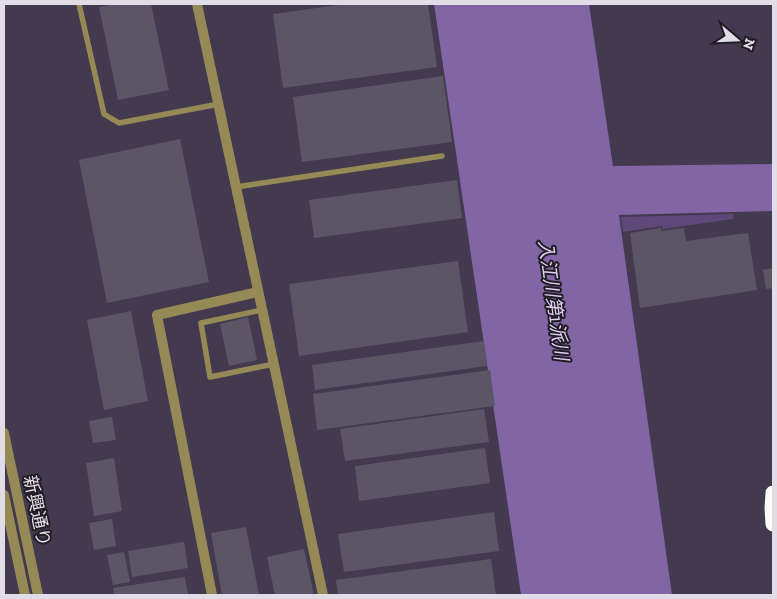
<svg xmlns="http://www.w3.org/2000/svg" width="777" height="599" font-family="'Zilla Slab','Noto Sans JP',serif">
  <rect width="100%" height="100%" fill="#3a3443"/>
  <!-- built -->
  <g fill="#433a4f">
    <path d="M4,4h430l87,591h-517z"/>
    <path d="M589,4h184v160l-160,2z"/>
    <path d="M773,211v384h-101l-53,-380z"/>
  </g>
  <!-- green -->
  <path fill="#5e4779" d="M733,214v5l-70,10 -1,-3 -39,6 -2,-15z"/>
  <!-- water -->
  <path fill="#8265a4" d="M434,4h155l24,162 160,-2v47l-154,4 53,380h-151z"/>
  <!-- building -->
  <g fill="#5c5565">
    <path d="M115,4h36l18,86 -51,10 -19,-93z"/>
    <path d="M345,4h83l9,63 -154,21 -10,-74z"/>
    <path d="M443,76l9,66 -150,20 -9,-65z"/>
    <path d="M180,139l29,143 -102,21 -28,-143z"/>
    <path d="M457,180l5,38 -148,20 -5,-38z"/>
    <path d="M661,228l1,3 22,-3 2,13 62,-8 9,57 -117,18 -10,-75z"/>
    <path d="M458,261l10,71 -169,24 -10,-72z"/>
    <path d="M773,268v20l-7,1 -3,-19z"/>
    <path d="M131,311l17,90 -44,9 -17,-90z"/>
    <path d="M248,317l9,43 -28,6 -9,-42z"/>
    <path d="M484,341l3,25 -172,24 -3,-25z"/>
    <path d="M490,370l5,36 -178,24 -4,-36z"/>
    <path d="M484,409l5,33 -144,19 -5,-32z"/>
    <path d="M112,417l4,23 -23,3 -4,-22z"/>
    <path d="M485,448l5,35 -131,18 -4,-35z"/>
    <path d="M114,458l8,53 -28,5 -8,-53z"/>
    <path d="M494,512l5,39 -155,21 -6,-38z"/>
    <path d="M112,519l4,27 -22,4 -5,-27z"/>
    <path d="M246,527l13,68h-37l-11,-62z"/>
    <path d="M184,542l4,26 -56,9 -4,-26z"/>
    <path d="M304,549l10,46h-39l-8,-38z"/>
    <path d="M124,552l6,30 -17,3 -6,-30z"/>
    <path d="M491,559l5,36h-158l-2,-15z"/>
    <path d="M185,577l3,18h-74l-1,-7z"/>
  </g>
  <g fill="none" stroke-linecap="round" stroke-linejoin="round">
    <!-- service -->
    <g stroke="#958955" stroke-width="5.5">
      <path d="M79,4l25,110 15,9 100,-19"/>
      <path d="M236,187l206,-31"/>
      <path d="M262,310l-61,13 9,54 64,-13"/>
    </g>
    <!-- minor -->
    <g stroke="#958955" stroke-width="10">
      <path d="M197,4l126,591"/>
      <path d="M212,595l-55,-280 101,-23"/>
    </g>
    <!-- tertiary -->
    <g stroke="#958955" stroke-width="10">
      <path d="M4,433l34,162"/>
      <path d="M4,495l21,100"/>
    </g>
    <!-- motorway -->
    <path stroke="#fafafa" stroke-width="15" d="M773,493l-1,15 1,16"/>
  </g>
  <g text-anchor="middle" stroke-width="4" stroke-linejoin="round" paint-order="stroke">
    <!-- street labels -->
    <g font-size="18" fill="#e1dde7" stroke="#201d24">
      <text transform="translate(37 511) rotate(78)" y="6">新興通り</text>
    </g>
    <!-- water labels -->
    <g font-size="19" font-style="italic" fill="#dfd0f4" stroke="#201d24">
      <text transform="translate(554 300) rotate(82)" y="7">入江川第1派川</text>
    </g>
  </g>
  <!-- border -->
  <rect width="777" height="599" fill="none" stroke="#e1dde7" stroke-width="10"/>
  <!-- north arrow -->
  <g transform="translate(737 40) rotate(109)" stroke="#201d24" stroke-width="4" paint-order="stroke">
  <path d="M0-4L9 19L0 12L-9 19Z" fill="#e1dde7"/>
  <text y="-8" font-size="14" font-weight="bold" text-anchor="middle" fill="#e1dde7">N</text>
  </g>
</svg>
